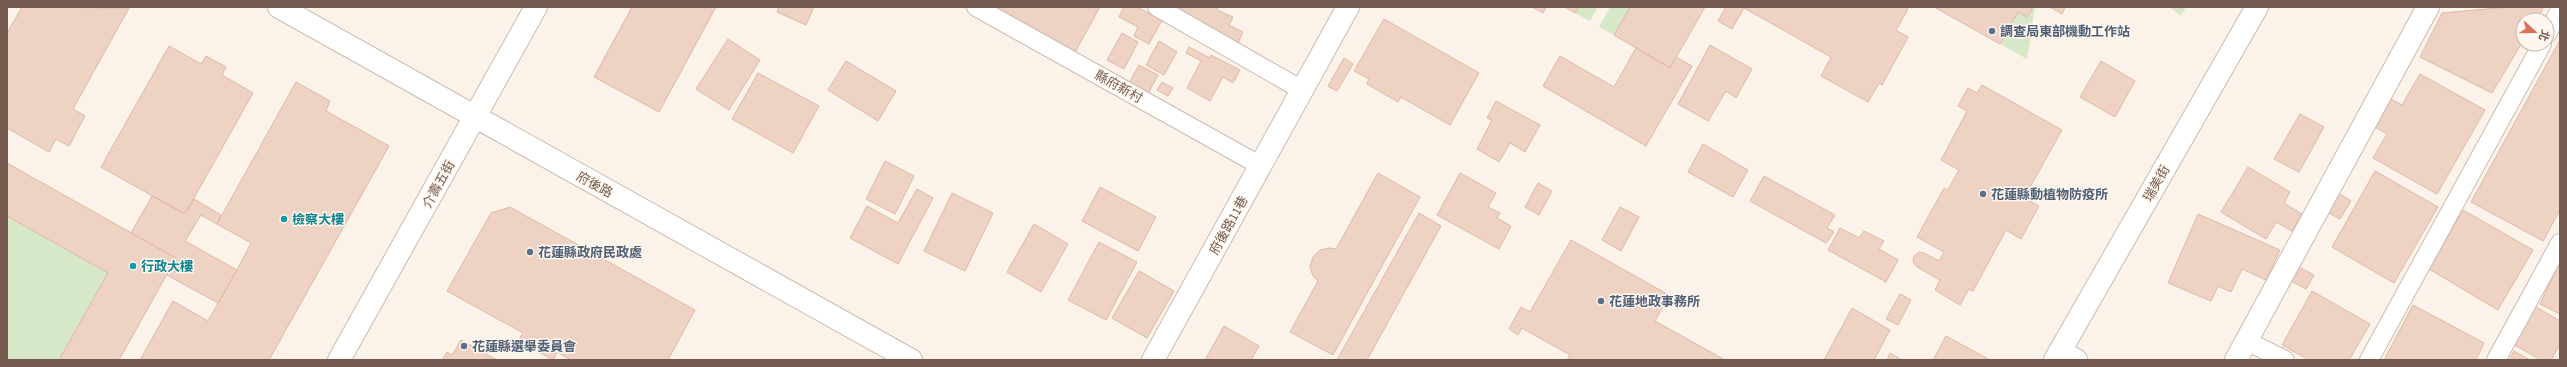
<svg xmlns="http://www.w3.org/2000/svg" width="2567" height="367" font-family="'Source Sans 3','Noto Sans TC',sans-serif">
  <rect width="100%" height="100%" fill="#fbf3e9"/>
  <!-- green -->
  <g fill="#d7e8c8">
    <path d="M1578,7h20l-8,14 -15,-8z"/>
    <path d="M1610,7h20l-16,28 -15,-8z"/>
    <path d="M2033,7h2l-8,52 -27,-15 18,-32 9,5z"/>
    <path d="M2169,7h17l-5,9z"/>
    <path d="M7,216l101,57 -49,87h-52z"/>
  </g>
  <!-- building -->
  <g fill="#eed2c3" stroke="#e0b8a4">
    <path d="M22,7l107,1 -56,101 12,7 -16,30 -13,-7 -7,13 -42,-24v-95z"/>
    <path d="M632,7h84l-57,105 -65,-35z"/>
    <path d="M779,7h35l-8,18 -29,-13z"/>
    <path d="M995,7h105l-25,45z"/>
    <path d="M1124,7h13l25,13 -13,24 -15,-8 4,-9 -19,-10z"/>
    <path d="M1175,7h43l-1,3 16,7 -4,8 14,7 -5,11 -65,-33z"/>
    <path d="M1532,7h14l-3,6z"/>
    <path d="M1565,7h13l-3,6z"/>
    <path d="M1630,7h75l-35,61 -56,-33z"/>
    <path d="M1726,7h179l3,2 -12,21 12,7 -26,48 -3,-2 -11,19 -47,-26 10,-19 -87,-49 -12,21 -14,-8z"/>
    <path d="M1934,7h99l-6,10 -9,-5 -18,32z"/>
    <path d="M2050,7h15l-3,7z"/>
    <path d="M2509,7h35l-8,13h-13v21l-31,52 -72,-36 22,-44z"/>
    <path d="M1384,19l95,54 -29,52 -49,-28 -3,5 -31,-18 2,-5 -15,-8z"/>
    <path d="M1122,33l16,9 -14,27 -17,-9z"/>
    <path d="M728,39l32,21 -31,50 -33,-21z"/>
    <path d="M2560,40v170l-17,31 -72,-39z"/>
    <path d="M1159,41l18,11 -13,23 -18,-10z"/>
    <path d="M1710,45l42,24 -16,29 -10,-7 -18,30 -30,-17z"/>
    <path d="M169,46l32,18 5,-8 20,11 -4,8 31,18 -68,121 -84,-47z"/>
    <path d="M1189,47l21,11 1,-3 29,15 -7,13 -10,-6 -13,24 -23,-13 14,-27 -15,-8z"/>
    <path d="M1636,48l34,20 6,-11 16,9 -46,80 -103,-60 17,-30 54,31z"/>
    <path d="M1344,58l9,6 -16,27 -9,-5z"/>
    <path d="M846,61l50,30 -18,30 -50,-31z"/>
    <path d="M2101,61l34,20 -20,36 -35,-20z"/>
    <path d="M1139,65l19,10 -10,19 -19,-11z"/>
    <path d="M758,73l61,33 -26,47 -61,-34z"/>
    <path d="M2420,74l65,36 -48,84 -64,-36 14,-24 -12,-7 16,-28 11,6z"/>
    <path d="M296,82l34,19 -4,10 63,35 -120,214h-129l33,-59 35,20 29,-51 14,-27 -34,-19z"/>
    <path d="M1162,82l11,6 -5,8 -11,-6z"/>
    <path d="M1982,85l80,45 -38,68 15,8 -18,33 -15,-9 -33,61 -4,-2 -9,16 -25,-15 5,-10 -23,-13 -4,-5 1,-6 5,-4 5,1 15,8 5,-9 -27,-15 27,-49 4,2 11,-20 -18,-10 26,-49 -9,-5 10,-18 9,5z"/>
    <path d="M1496,101l44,24 -15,27 -15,-9 -11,19 -22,-13 15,-29 -5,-2z"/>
    <path d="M2300,114l24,13 -25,45 -25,-13z"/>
    <path d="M1703,144l45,26 -15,27 -45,-25z"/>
    <path d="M885,161l29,15 -19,38 -29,-15z"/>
    <path d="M7,163l169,95 -57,102h-60l49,-87 -101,-57z"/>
    <path d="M2248,167l42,25 -6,11 18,11 -10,17 -16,-9 -10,17 -45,-27z"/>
    <path d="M2375,171l63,36 -44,76 -62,-36z"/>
    <path d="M1378,173l42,24 -87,158 -43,-23 28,-51 -5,-5 -3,-9 3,-10 7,-7 9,-2 7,1z"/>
    <path d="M1460,173l36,20 -8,14 12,6 -3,5 14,8 -12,23 -62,-34z"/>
    <path d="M1764,176l71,39 -8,13 7,4 -8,11 -76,-42z"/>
    <path d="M1538,183l14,8 -13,24 -14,-8z"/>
    <path d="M1100,187l56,30 -18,34 -56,-30z"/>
    <path d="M917,189l16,9 -35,66 -48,-26 17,-32 31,17z"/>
    <path d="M952,193l41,20 -28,58 -41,-20z"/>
    <path d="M2338,193l13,8 -11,18 -13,-7z"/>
    <path d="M152,196l33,18 9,-15 27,16 -4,9 -16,-9 -16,26 52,29 -19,33 -51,-28 9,-17 -45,-25z"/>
    <path d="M510,207l185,103 -27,50h-97l-14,-8 -4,8 -35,-19 5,-8 -76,-42 44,-78z"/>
    <path d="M1620,207l19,10 -18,34 -19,-11z"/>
    <path d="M2463,210l70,40 -35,60 -69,-41z"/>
    <path d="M1419,213l22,13 -74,134h-30z"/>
    <path d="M2198,214l82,36 -14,30 -24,-11 -11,23 -13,-6 -7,15 -43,-18z"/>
    <path d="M1034,224l34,20 -27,48 -34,-20z"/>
    <path d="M1840,228l19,10 5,-7 20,10 -5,8 19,11 -12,22 -58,-32z"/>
    <path d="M1571,240l98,55 -14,26 70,39h-158l3,-5 -48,-27 -4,7 -9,-6 12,-22 9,5z"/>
    <path d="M1099,242l38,20 -31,58 -38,-20z"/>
    <path d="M2560,262v52l-20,-10z"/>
    <path d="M2299,267l15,8 -8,14 -15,-8z"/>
    <path d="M1139,271l35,20 -27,47 -35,-20z"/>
    <path d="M2312,291l58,33 -21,36h-40l-27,-15z"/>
    <path d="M1900,294l11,6 -13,25 -12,-6z"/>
    <path d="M2413,305l71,38 -8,17h-92z"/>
    <path d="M2533,305l27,16v23l-9,16h-10l-30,-17z"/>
    <path d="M1852,308l38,22 -16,30h-50z"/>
    <path d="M1224,326l35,20 -8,14h-46z"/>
    <path d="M1946,336l44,24h-57z"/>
    <path d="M461,340l36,20h-55l5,-8 5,3z"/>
    <path d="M2514,351l16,9h-21z"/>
    <path d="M1890,353l12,7h-15z"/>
  </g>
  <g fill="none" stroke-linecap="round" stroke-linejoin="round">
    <!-- lane casing -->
    <g stroke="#ccbbb0" stroke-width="20">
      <g id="lane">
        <path d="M976,7l285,159"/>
        <path d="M1157,7l145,83"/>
        <path d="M2547,34l13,-24"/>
        <path d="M2247,341l38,19"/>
        <path d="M2369,360l173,-316"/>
        <path d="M2496,360l64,-117"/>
      </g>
    </g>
    <!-- street casing -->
    <g stroke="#ccbbb0" stroke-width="24">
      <g id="street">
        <path d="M279,7l632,353"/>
        <path d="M2060,351l16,9"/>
        <path d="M339,360l197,-353"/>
        <path d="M1153,360l195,-353"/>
        <path d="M2055,360l202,-353"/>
        <path d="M2236,360l192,-353"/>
      </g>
    </g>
    <!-- lane -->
    <use href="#lane" stroke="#fff" stroke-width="18"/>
    <!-- street -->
    <use href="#street" stroke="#fff" stroke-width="22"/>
  </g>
  <!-- markers -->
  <g fill="#5c6f8a" stroke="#fef7ef" stroke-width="1.5">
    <circle cx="1992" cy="31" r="4"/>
    <circle cx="1983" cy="194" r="4"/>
    <circle cx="530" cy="252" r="4"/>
    <circle cx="1601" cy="301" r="4"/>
    <circle cx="464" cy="346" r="4"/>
  </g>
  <g fill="#0f9aa8" stroke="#fef7ef" stroke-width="1.5">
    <circle cx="284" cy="219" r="4"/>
    <circle cx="133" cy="266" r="4"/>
  </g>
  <g text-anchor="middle" stroke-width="3" stroke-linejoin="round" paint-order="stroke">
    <!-- service labels -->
    <g font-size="13" font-weight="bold" fill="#4e5e75" stroke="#fef7ef" text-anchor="start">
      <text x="2000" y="36">調查局東部機動工作站</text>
      <text x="1991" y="199">花蓮縣動植物防疫所</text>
      <text x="538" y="257">花蓮縣政府民政處</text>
      <text x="1609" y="306">花蓮地政事務所</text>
      <text x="472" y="351">花蓮縣選舉委員會</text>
    </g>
    <!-- street labels -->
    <g font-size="13" fill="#745a4e" stroke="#fef7ef">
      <text transform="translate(1119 86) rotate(29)" y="5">縣府新村</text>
      <text transform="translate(2156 183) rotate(-60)" y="5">瑞美街</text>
      <text transform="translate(438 184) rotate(-61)" y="5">介壽五街</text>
      <text transform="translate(595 184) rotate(29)" y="5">府後路</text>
      <text transform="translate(1228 225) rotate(-61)" y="5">府後路11巷</text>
    </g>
    <!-- culture labels -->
    <g font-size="13" font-weight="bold" fill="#0d838f" stroke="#fef7ef" text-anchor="start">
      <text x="292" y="224">檢察大樓</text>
      <text x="141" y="271">行政大樓</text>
    </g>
  </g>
  <!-- border -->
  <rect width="2567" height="367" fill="none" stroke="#745a4e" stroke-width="16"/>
  <!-- north arrow -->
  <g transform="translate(2535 32) rotate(111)"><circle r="19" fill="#fef7ef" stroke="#c7b8af"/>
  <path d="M0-3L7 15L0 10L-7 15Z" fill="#db6f58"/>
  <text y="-6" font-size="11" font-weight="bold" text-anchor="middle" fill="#745a4e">北</text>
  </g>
</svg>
